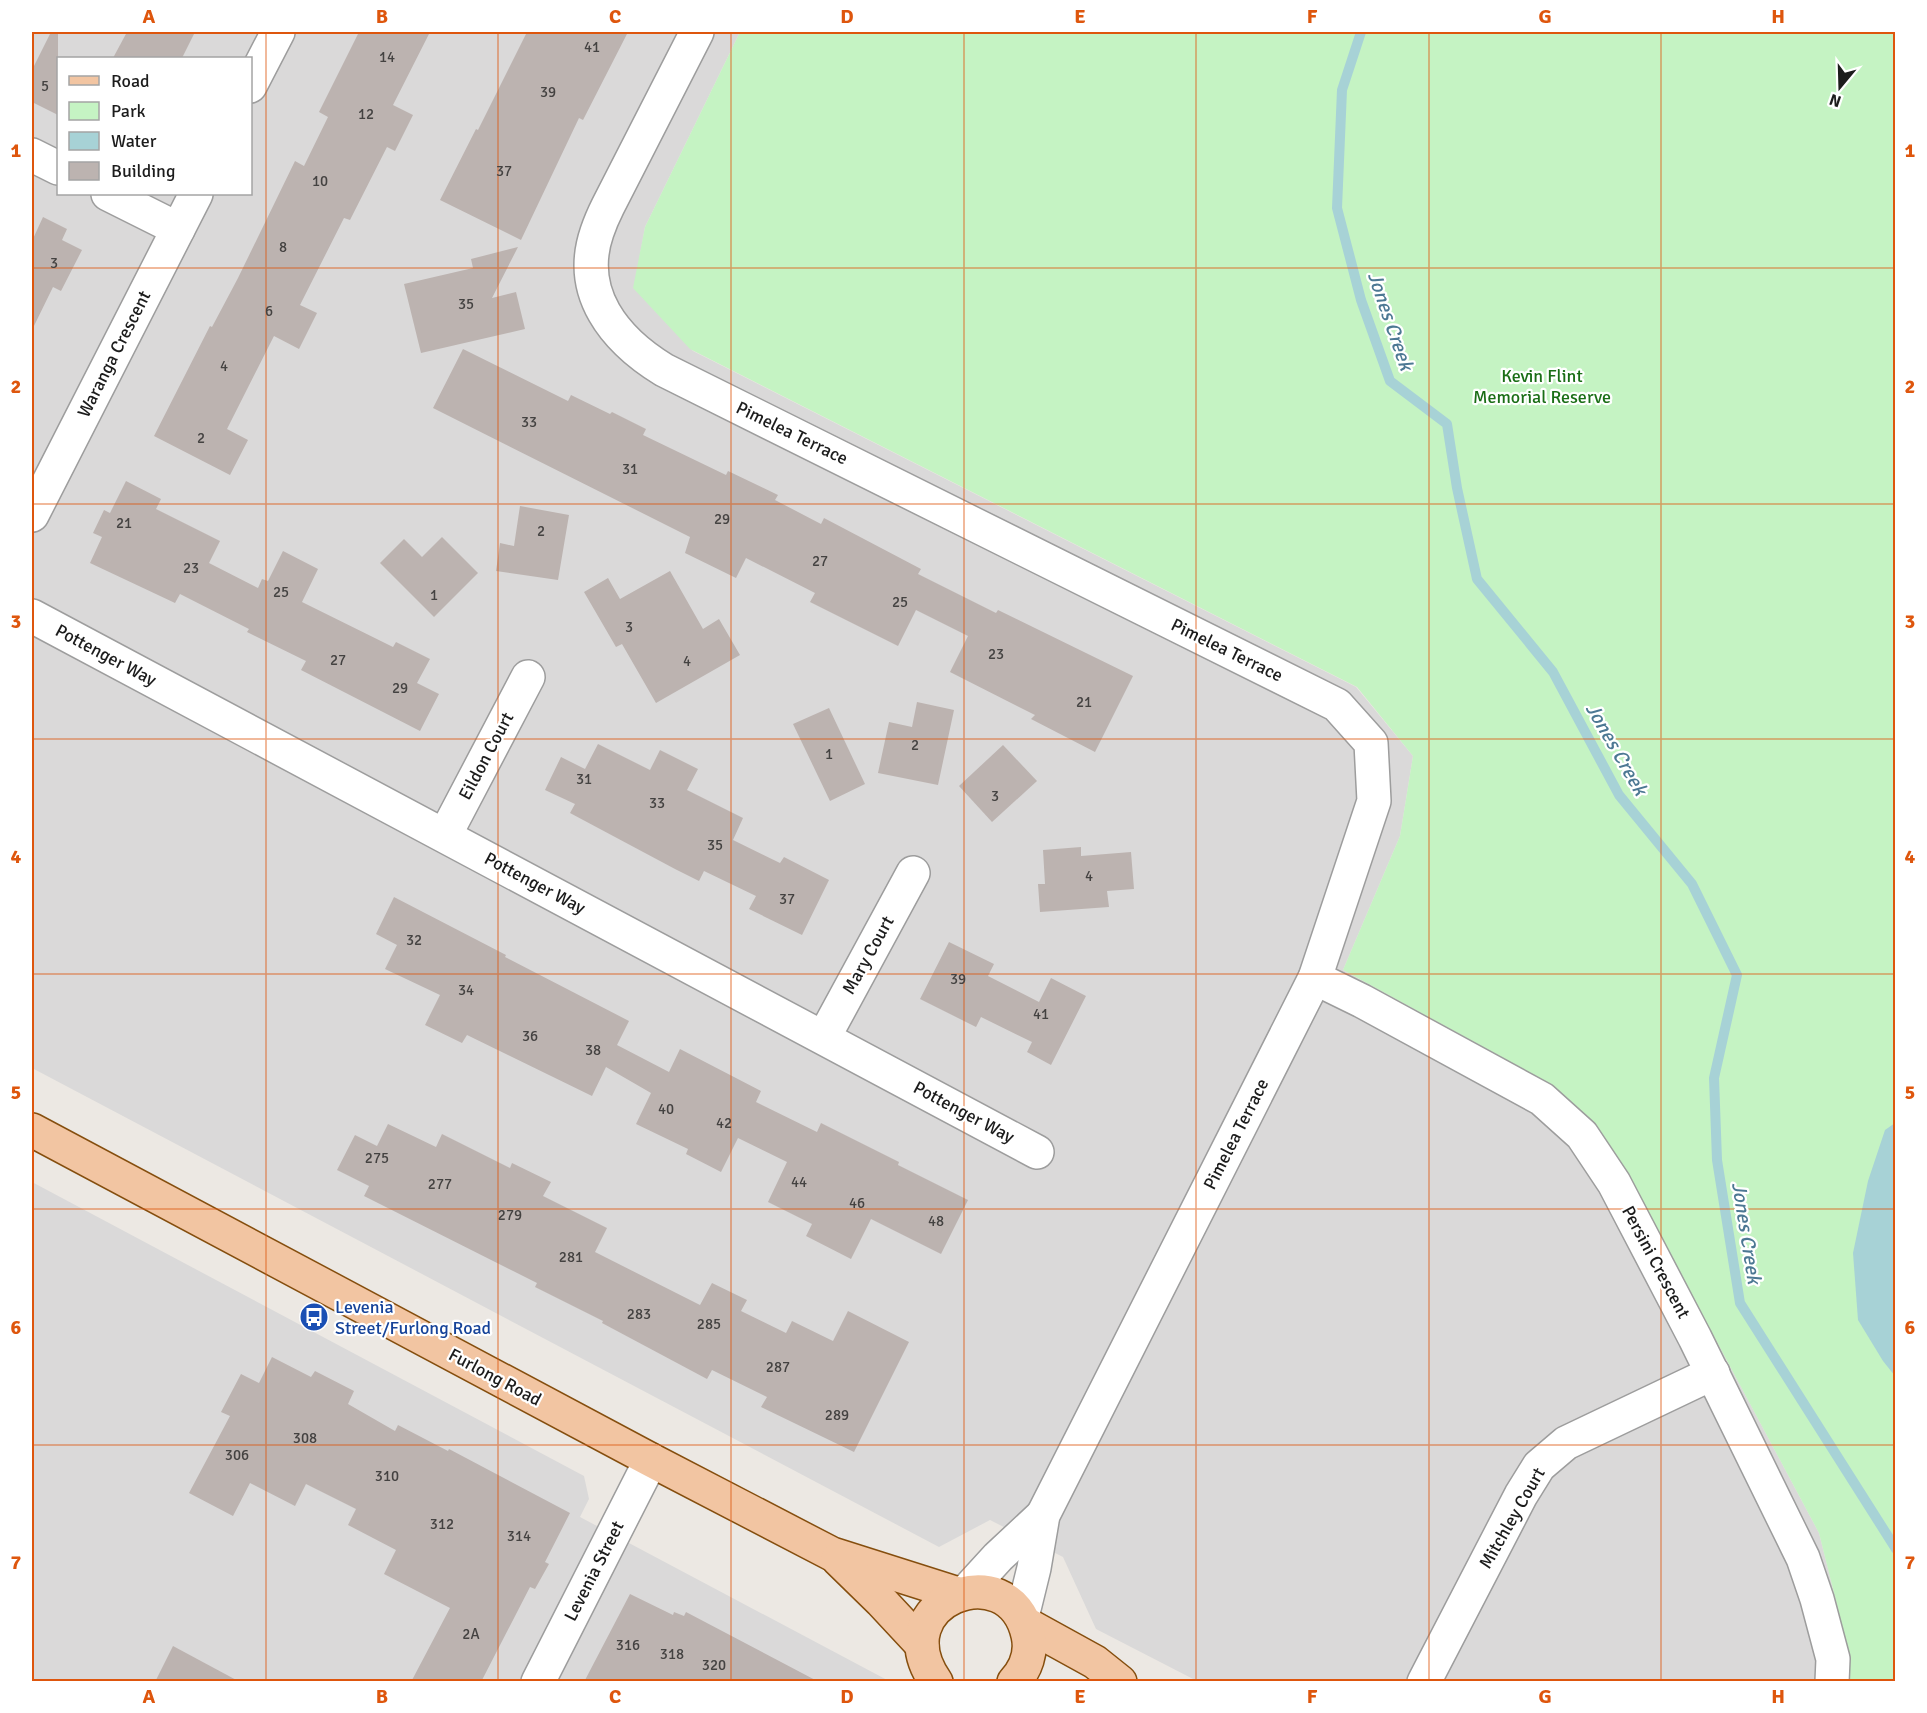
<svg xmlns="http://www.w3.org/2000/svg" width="1927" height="1713" font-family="Signika,sans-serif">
  <rect width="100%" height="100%" fill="#ece8e3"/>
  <!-- residential -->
  <g fill="#dad9d9" fill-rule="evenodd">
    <path d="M32,32h708l-95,195 -11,61 59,63 663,336 57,69 -13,80 -57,134 173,95 78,61 52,83 173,324 19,76v72h-641l-101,-52 -33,-72 -73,-37 -51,27 -907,-479zM58,58h192v136h-192z"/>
    <path d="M32,1182l552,294 5,23 -9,18 309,164h-857z"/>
  </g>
  <!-- park -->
  <path fill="#c5f3c3" d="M740,32h1155v1649h-57v-72l-19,-76 -173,-324 -52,-83 -78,-61 -173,-95 57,-134 13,-80 -56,-69 -667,-338 -57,-61 12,-61z"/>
  <!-- water -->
  <path fill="#a7d2d6" d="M1895,1123v253l-12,-15 -25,-41 -5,-67 15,-72 17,-51z"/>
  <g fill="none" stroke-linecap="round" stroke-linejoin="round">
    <!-- stream -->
    <path stroke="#a7d2d6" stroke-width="10" d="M1361,32l-19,58 -5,118 24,92 29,81 57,43 10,64 20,91 76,93 66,123 73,89 45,91 -23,103 3,82 23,143 156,246"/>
  </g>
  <!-- building -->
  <g fill="#bcb3b0">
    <path d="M51,32h7v83l-26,-13v-32z"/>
    <path d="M127,32h68l-13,26h-69z"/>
    <path d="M359,32h71l-37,73 20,10 -18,36 -8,-4 -37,73 -6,-2 -44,87 17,8 -18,36 -25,-13 -47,93 21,11 -18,35 -76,-39 56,-110 2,1 26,-49 57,-117 9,5 24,-49 -9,-5z"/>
    <path d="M527,32h101l-45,88 -4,-2 -58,122 -81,-40 36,-71 2,1z"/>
    <path d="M43,217l24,12 -5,11 20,10 -21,41 -8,-4 -21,43v-89z"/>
    <path d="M518,247l-26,51 24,-6 9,37 -104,24 -17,-69 69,-16 -2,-9z"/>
    <path d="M463,349l105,52 3,-6 39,19 2,-2 34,17 -3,6 83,40 2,-4 50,24 -3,5 46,24 3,-6 97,51 -3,5 78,39 2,-3 135,66 -38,76 -64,-33 4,-4 -85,-43 18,-36 -52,-26 -18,36 -88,-44 5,-9 -69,-35 -10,20 -51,-25 5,-16 -257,-129z"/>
    <path d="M126,481l35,18 -5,10 64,32 -11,22 49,25 4,-9 6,2 15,-30 35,18 -16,33 91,45 3,-5 34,17 -13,24 22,11 -19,37 -119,-61 5,-9 -59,-29 2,-3 -69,-35 -5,9 -85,-40 12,-26 -9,-4 11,-23 6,3z"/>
    <path d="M520,506l49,9 -11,65 -62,-9 4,-28 14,3z"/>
    <path d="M442,537l36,36 -44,44 -54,-54 24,-24 18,18z"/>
    <path d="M670,571l33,58 16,-10 21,36 -84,48 -34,-59 -6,3 -32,-55 24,-14 12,21z"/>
    <path d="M917,702l37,8 -16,75 -60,-12 11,-51 23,5z"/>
    <path d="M829,708l36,76 -35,17 -37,-77z"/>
    <path d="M598,744l52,26 10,-20 38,19 -11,21 56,28 -10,22 47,23 4,-6 45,23 -27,55 -53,-26 7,-13 -52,-25 -5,10 -24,-12 -105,-56 5,-9 -30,-14 16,-33 24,12z"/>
    <path d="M1003,745l34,36 -45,41 -33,-36z"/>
    <path d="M1081,847v9l50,-4 3,37 -27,2 2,16 -69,5 -2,-28h7l-2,-34z"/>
    <path d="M394,897l112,58 -1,2 124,64 -12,24 52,27 11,-23 81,42 -5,11 61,30 4,-9 78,39 -1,3 70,35 -27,54 -70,-35 -20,40 -45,-23 6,-12 -44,-22 19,-40 -49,-24 -17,34 -35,-18 2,-5 -52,-25 15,-31 -45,-26 -14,29 -125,-61 -5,8 -37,-18 15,-30 -55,-26 12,-24 -21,-11z"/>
    <path d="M949,942l45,22 -6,12 51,26 12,-24 35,18 -35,69 -24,-13 5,-10 -51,-25 -5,10 -56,-28z"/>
    <path d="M388,1124l48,23 6,-13 68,34 2,-5 39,19 -8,14 64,32 -12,24 105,53 12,-22 35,17 -6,11 45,22 6,-12 41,20 15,-30 61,31 -55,110 -93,-45 6,-10 -55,-27 -5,9 -105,-56 1,-2 -68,-34 2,-4 -173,-87 5,-10 -32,-16 18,-35 22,11z"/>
    <path d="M272,1357l39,20 4,-6 39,20 -6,13 47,27 3,-6 50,26 1,-2 121,64 -25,49 4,2 -14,25 -5,-2 -49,95h-70l39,-74 -66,-34 12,-24 -48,-25 8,-16 -50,-25 -11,22 -45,-23 -17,33 -44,-23 41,-77 -9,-4 20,-38 18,9z"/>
    <path d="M630,1594l43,21 1,-3 10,4 2,-4 133,70h-235z"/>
    <path d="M173,1646l67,36h-85z"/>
  </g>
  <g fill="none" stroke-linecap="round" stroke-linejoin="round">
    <!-- minor casing -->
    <g stroke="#9d9d9d" stroke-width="36">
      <g id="minor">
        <path d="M697,32l-89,174c-4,8 -8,17 -11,26 -21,61 18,108 67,138l673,335 34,38 3,58 -59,177 -272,537 -9,53 -12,49"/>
        <path d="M250,86l28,-54"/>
        <path d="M32,155l26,13"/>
        <path d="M108,194l70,35"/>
        <path d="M32,515l164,-321"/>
        <path d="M32,616l1005,536"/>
        <path d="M445,835l83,-158"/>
        <path d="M1315,978l47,23 180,98 40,36 32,48 81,155 108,220 14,41 16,60 -1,23"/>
        <path d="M824,1037l89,-164"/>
        <path d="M966,1592l32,-35 45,-42"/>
        <path d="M538,1682l113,-222"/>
        <path d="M1424,1682l97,-187 18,-29 27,-23 147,-70"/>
      </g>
    </g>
    <!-- major casing -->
    <g stroke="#854e0e" stroke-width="36">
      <g id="major">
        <path d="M32,1130l619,330 181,94 126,40"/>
        <path d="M838,1559l43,42 41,44"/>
        <path d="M1026,1624l69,38 25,20"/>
        <path d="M936,1682c-56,-80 73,-131 92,-47 4,17 -2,34 -14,47"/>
      </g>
    </g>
    <!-- minor -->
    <use href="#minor" stroke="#fff" stroke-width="33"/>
    <!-- major -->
    <use href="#major" stroke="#f2c5a2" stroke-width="33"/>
  </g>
  <!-- grid -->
  <path fill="none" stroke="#de560d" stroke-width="1.5" stroke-opacity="0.55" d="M266,32v1650M498,32v1650M731,32v1650M964,32v1650M1196,32v1650M1429,32v1650M1661,32v1650M32,268h1864M32,504h1864M32,739h1864M32,974h1864M32,1209h1864M32,1445h1864"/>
  <!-- icons -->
  <defs>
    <g id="bus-disc" transform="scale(1.5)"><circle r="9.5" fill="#1a4fb4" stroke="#fff"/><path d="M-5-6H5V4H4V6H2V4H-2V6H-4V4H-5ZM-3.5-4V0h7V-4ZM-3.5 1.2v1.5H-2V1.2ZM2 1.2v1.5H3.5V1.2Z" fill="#fff"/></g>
  </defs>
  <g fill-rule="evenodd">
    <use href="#bus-disc" x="314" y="1317"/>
  </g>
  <g text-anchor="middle" stroke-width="4.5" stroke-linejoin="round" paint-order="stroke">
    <!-- number labels -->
    <g font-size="15" fill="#444241">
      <text x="592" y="52">41</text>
      <text x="387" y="62">14</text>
      <text x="45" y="91">5</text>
      <text x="548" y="97">39</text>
      <text x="366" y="119">12</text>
      <text x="504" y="176">37</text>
      <text x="320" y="186">10</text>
      <text x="283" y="252">8</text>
      <text x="54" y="268">3</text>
      <text x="466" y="309">35</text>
      <text x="269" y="316">6</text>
      <text x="224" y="371">4</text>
      <text x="529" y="427">33</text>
      <text x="201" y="443">2</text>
      <text x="630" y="474">31</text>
      <text x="722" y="524">29</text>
      <text x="124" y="528">21</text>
      <text x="541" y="536">2</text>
      <text x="820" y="566">27</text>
      <text x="191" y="573">23</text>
      <text x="281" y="597">25</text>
      <text x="434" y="600">1</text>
      <text x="900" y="607">25</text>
      <text x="629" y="632">3</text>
      <text x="996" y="659">23</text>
      <text x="338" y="665">27</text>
      <text x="687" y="666">4</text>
      <text x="400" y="693">29</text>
      <text x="1084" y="707">21</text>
      <text x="915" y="750">2</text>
      <text x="829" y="759">1</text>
      <text x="584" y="784">31</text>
      <text x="995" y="801">3</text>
      <text x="657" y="808">33</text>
      <text x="715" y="850">35</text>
      <text x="1089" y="881">4</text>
      <text x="787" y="904">37</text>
      <text x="414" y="945">32</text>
      <text x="958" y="984">39</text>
      <text x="466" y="995">34</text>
      <text x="1041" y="1019">41</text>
      <text x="530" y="1041">36</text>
      <text x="593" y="1055">38</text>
      <text x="666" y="1114">40</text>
      <text x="724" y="1128">42</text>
      <text x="377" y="1163">275</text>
      <text x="799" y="1187">44</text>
      <text x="440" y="1189">277</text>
      <text x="857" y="1208">46</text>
      <text x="510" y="1220">279</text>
      <text x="936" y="1226">48</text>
      <text x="571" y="1262">281</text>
      <text x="639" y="1319">283</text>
      <text x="709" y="1329">285</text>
      <text x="778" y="1372">287</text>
      <text x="837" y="1420">289</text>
      <text x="305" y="1443">308</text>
      <text x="237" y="1460">306</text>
      <text x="387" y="1481">310</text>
      <text x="442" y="1529">312</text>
      <text x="519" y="1541">314</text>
      <text x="471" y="1639">2A</text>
      <text x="628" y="1650">316</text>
      <text x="672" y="1659">318</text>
      <text x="714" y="1670">320</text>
    </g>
    <!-- street labels -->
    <g font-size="18" fill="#1c1c1c" stroke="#fff">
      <text transform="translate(114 354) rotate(-63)" y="6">Waranga Crescent</text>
      <text transform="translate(792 433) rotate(26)" y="6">Pimelea Terrace</text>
      <text transform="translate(1227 650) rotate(26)" y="6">Pimelea Terrace</text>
      <text transform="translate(106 655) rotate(28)" y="6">Pottenger Way</text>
      <text transform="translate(486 756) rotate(-62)" y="6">Eildon Court</text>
      <text transform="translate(535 883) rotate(28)" y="6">Pottenger Way</text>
      <text transform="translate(868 955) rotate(-61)" y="6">Mary Court</text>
      <text transform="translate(964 1112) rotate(28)" y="6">Pottenger Way</text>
      <text transform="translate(1236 1134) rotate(-63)" y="6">Pimelea Terrace</text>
      <text transform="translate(1656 1262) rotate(62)" y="6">Persini Crescent</text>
      <text transform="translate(495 1377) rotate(28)" y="6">Furlong Road</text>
      <text transform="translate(1512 1518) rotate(-60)" y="6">Mitchley Court</text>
      <text transform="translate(594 1571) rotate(-63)" y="6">Levenia Street</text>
    </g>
    <!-- park labels -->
    <g font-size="18" fill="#1a6e16" stroke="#fff">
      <text x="1542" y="382">Kevin Flint<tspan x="1542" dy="21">Memorial Reserve</tspan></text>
    </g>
    <!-- transit labels -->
    <g font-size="18" fill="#164399" stroke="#fff" text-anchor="start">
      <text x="335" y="1313">Levenia<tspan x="335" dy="21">Street/Furlong Road</tspan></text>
    </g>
    <!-- water labels -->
    <g font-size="20" font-style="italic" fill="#4c7893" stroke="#fff">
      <text transform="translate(1391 321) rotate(71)" y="7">Jones Creek</text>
      <text transform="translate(1617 749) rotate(60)" y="7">Jones Creek</text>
      <text transform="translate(1747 1233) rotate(81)" y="7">Jones Creek</text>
    </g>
  </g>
  <!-- border -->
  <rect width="1927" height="1713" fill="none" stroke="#ffffff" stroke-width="66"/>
  <!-- legend -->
  <rect x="57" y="57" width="195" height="138" fill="#ffffff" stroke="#a4a4a4" stroke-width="1.5"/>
  <rect x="69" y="76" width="30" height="9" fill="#f2c5a2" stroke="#a4a4a4" stroke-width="1.5"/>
  <text x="111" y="87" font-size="18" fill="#1c1c1c">Road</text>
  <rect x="69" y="102" width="30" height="18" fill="#c5f3c3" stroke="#a4a4a4" stroke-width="1.5"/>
  <text x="111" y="117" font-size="18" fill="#1c1c1c">Park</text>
  <rect x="69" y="132" width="30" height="18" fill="#a7d2d6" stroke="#a4a4a4" stroke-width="1.5"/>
  <text x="111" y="147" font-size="18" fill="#1c1c1c">Water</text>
  <rect x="69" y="162" width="30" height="18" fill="#bcb3b0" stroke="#a4a4a4" stroke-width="1.5"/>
  <text x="111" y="177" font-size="18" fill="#1c1c1c">Building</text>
  <!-- north arrow -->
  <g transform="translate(1840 87) rotate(199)" stroke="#ffffff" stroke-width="4.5" paint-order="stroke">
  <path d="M0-4.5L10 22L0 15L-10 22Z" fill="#1c1c1c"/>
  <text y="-9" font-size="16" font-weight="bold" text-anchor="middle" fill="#1c1c1c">N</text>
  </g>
  <rect x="33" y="33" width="1861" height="1647" fill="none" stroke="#de560d" stroke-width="2"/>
  <g font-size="20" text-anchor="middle" font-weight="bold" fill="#de560d">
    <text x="149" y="23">A</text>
    <text x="382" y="23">B</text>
    <text x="615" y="23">C</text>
    <text x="847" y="23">D</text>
    <text x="1080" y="23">E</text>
    <text x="1312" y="23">F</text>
    <text x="1545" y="23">G</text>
    <text x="1778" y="23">H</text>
    <text x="16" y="157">1</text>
    <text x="1910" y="157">1</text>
    <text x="16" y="393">2</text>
    <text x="1910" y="393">2</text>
    <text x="16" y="628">3</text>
    <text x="1910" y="628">3</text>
    <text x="16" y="863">4</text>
    <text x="1910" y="863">4</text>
    <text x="16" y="1099">5</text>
    <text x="1910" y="1099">5</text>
    <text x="16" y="1334">6</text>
    <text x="1910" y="1334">6</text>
    <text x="16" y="1569">7</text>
    <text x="1910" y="1569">7</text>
    <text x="149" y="1703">A</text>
    <text x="382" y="1703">B</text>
    <text x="615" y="1703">C</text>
    <text x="847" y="1703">D</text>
    <text x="1080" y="1703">E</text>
    <text x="1312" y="1703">F</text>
    <text x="1545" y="1703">G</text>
    <text x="1778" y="1703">H</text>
  </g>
</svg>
